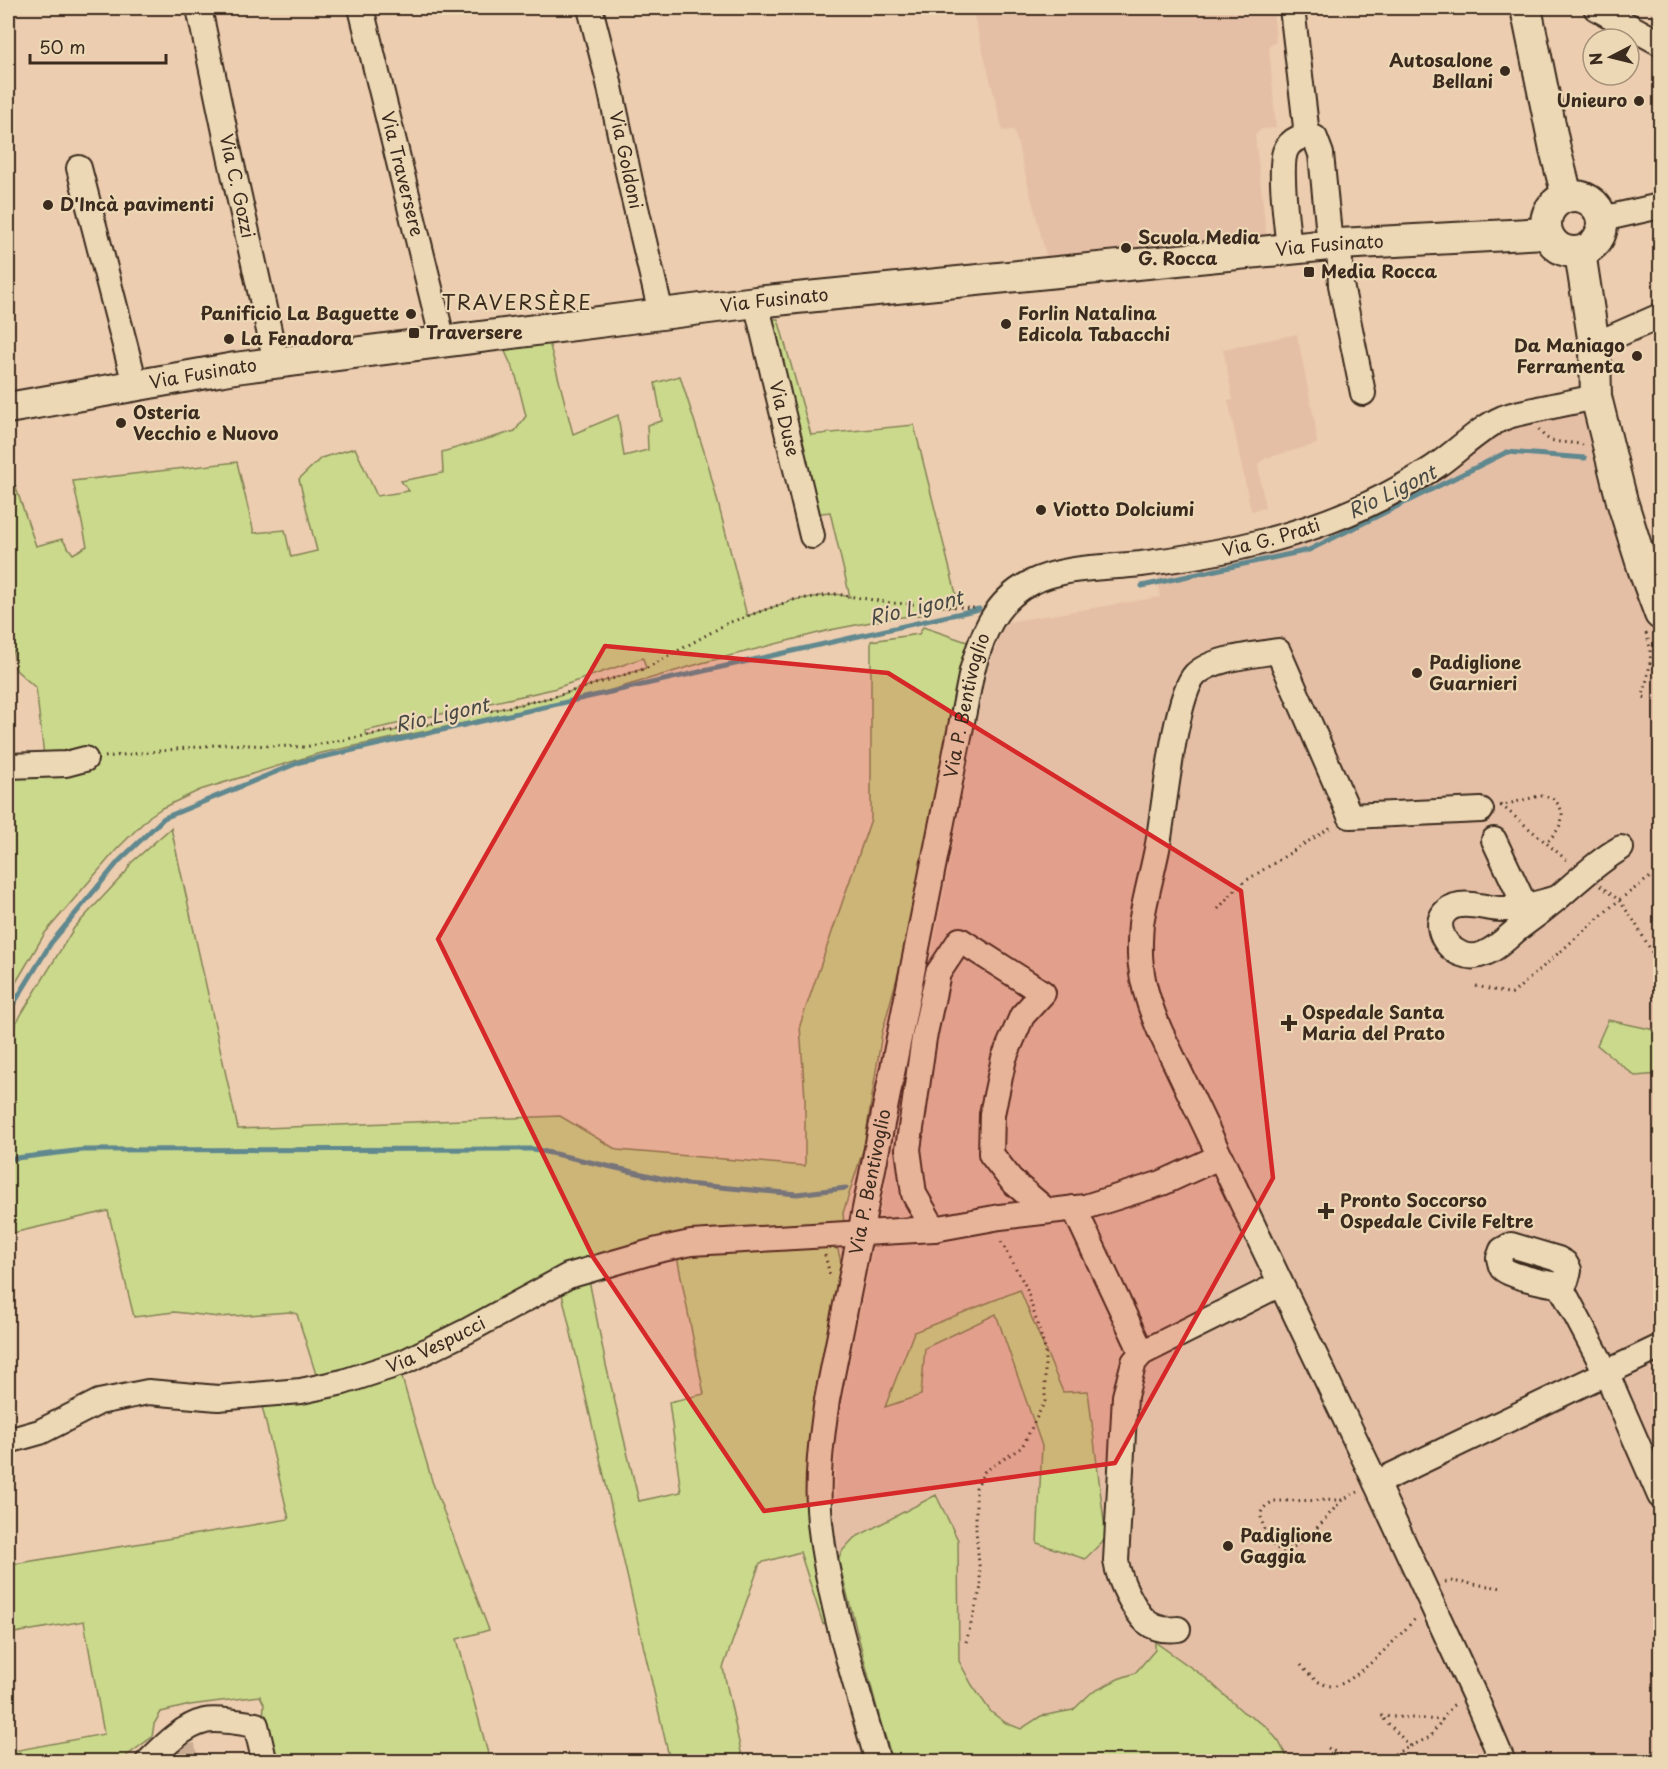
<svg xmlns="http://www.w3.org/2000/svg" width="1668" height="1769" font-family="'Playpen Sans',sans-serif">
  <rect width="100%" height="100%" fill="#eccdaf"/>
  <filter id="ink" filterUnits="userSpaceOnUse"><feTurbulence type="fractalNoise" baseFrequency=".0167" numOctaves="2"/><feDisplacementMap in="SourceGraphic" scale="12" xChannelSelector="R" yChannelSelector="G"/><feConvolveMatrix kernelMatrix="1 2 1 2 8 2 1 2 1" color-interpolation-filters="sRGB"/></filter>
  <g filter="url(#ink)">
    <!-- built -->
    <g fill="#e5bfa5">
      <path d="M972,8h301l3,34 -7,4 7,82 -14,1 -7,6 12,105 -216,35 -37,-145 -11,1z"/>
      <path d="M1297,334l18,89 2,21 -51,14 -8,6 7,44 -14,3 -23,-111h5l-10,-51z"/>
      <path d="M1569,411l16,1 75,214v1135h-762l-42,-151 -13,-59 -5,8 -4,-36 2,-92 107,-534 32,-171 13,-57 13,-37 7,-10 152,-25 -3,-24 94,-16 249,-126 23,-10z"/>
    </g>
    <!-- green -->
    <g fill="#cbd98c" stroke="#838255" stroke-width="1.5" fill-rule="evenodd">
      <path d="M770,319h8l33,116 103,-10 43,173 -2,9 -33,-2 -2,10 -28,3 -62,12 -128,33 -114,34 -271,57 -117,36 -38,18 -12,8 -33,33 -72,84 -37,63v-230l37,-2 -9,-76 -20,-18 -8,-47v-137l7,-1 21,61 26,-7 11,15 14,-8 -14,-65 164,-19 17,71 31,-3 6,27 26,-6 -18,-72 22,-21 34,-10 22,48 32,-5 -8,-10 42,-8 -1,-21 73,-21 11,-15 -10,-40 -12,-27 45,-7 24,92 45,-19 6,41 24,-6 -1,-25 15,-4 -7,-38 25,-7 28,88 39,152 46,-16 43,-6 14,3 -20,-85 -17,2zM643,658l3,10 -93,29 -103,23 -83,16 -2,-5 188,-42z"/>
      <path d="M923,627l50,17 -50,238 -41,151 -18,114 -21,66 2,22 -14,9 7,6 3,12 -4,32 -22,116 14,211 -6,3 -23,-72 -40,11 -37,105 20,93h-73l-111,-480 -161,83 34,117 57,149 -32,9 33,122h-217l-10,-41 1,-16 -4,-8 -70,9 -29,7 -7,12 -2,13 -27,20 -3,4h-114v-9l96,-18 -20,-113 -76,13v-69l281,-46 -30,-125 61,-7 -23,-73 -7,-2 -71,5 -45,-5 -40,5 -26,-106 -100,23v-198l66,-108 52,-56 5,-9 40,-35 67,301 322,-13 57,34 188,16v-67l-5,-74 71,-206v-178l48,-7zM676,1251l28,143 -35,8 12,90 -42,9 -33,-136 -17,-85z"/>
      <path d="M1608,1020l42,9 10,5v40l-25,2 -38,-31z"/>
      <path d="M1020,1290l43,102 25,-1 18,147 -21,21 -48,-16 5,-97 -46,-132 -71,34 -4,47 -36,12 29,-75z"/>
      <path d="M936,1495l22,45 1,121 13,24 19,27 15,11 15,6 20,-13 32,-6 18,-17 27,-14 17,-6 20,-23v-8l52,37 36,33 23,14 13,16 10,19h-396l-13,-41 -42,-161 5,-9 11,-12z"/>
    </g>
    <g fill="none" stroke-linecap="round" stroke-linejoin="round">
      <!-- stream -->
      <g stroke="#61888f" stroke-width="5">
        <path d="M1142,586l167,-36 198,-98 78,6"/>
        <path d="M8,1013l43,-70 68,-82 45,-43 136,-56 679,-153"/>
        <path d="M8,1159l75,-9 450,-1 153,35 111,10 49,-6"/>
      </g>
      <!-- minor-tunnel -->
      <path stroke="#c9ac92" stroke-width="24" stroke-dasharray="24 12" stroke-linecap="butt" d="M183,1745l3,17"/>
      <!-- minor casing -->
      <g stroke="#3b2a1e" stroke-width="28">
        <g id="minor">
          <path id="s1" d="M199,8l31,148 46,206"/>
          <path id="s2" d="M361,8l82,333"/>
          <path id="s3" d="M590,8l18,70 25,117 28,118"/>
          <path d="M1292,8l15,127"/>
          <path d="M1596,8l64,35"/>
          <path d="M79,168l56,216"/>
          <path d="M1602,219l58,-13"/>
          <path d="M1339,244l2,41 22,108"/>
          <path d="M1289,249c-2,-21 -10,-79 -4,-97 5,-13 18,-18 30,-14l6,16 9,91"/>
          <path id="s4" d="M756,302l56,234"/>
          <path d="M1594,345l66,-29"/>
          <path d="M8,766l58,-2 19,-5"/>
          <path d="M1481,810l-131,6 -72,-165c-24,4 -66,7 -83,24 -20,21 -31,135 -37,169 -5,27 -13,53 -17,80 -1,13 -2,29 0,42 2,22 10,44 19,65l216,452 100,216 27,63"/>
          <path d="M1494,840l31,66"/>
          <path d="M1558,898c-17,4 -36,11 -54,11 -16,1 -33,-8 -49,-3 -26,9 -14,40 6,48 7,3 15,3 22,0 14,-5 26,-18 37,-27 14,-10 27,-20 40,-31 20,-17 38,-35 61,-48"/>
          <path d="M1074,1208l68,145"/>
          <path d="M934,1229l-20,-35 -6,-45 16,-111 14,-65 22,-33 83,53 -21,23 -18,42 -12,56 -1,40 21,27 35,30"/>
          <path d="M1511,1245l47,14 7,4 4,7 -3,11 -6,4c-12,-1 -51,-9 -58,-17 -2,-3 -2,-7 -3,-10l3,-8z"/>
          <path d="M1560,1285l46,87 54,124"/>
          <path id="s5" d="M8,1441l32,-9 59,-30 49,-10 70,6 83,-7 42,-9 61,-20 63,-31 101,-55 90,-26 33,-7 243,-14 66,-12 85,-10 77,-24 57,-26"/>
          <path d="M1376,1483l284,-136"/>
          <path d="M1178,1629c-29,4 -39,-12 -51,-36 -5,-10 -9,-20 -11,-32l9,-165 9,-34 8,-9 138,-69"/>
          <path d="M148,1762c16,-16 35,-36 57,-41 11,-3 39,2 51,4l8,34"/>
          <path id="s6" d="M878,1762c-22,-79 -49,-158 -58,-239 -4,-42 1,-82 7,-123l145,-729c10,-36 22,-69 58,-88 34,-17 74,-15 111,-19 38,-5 76,-11 112,-20 64,-15 125,-40 180,-76 22,-14 46,-40 70,-50 11,-5 24,-6 35,-9 20,-4 39,-8 58,-12"/>
        </g>
      </g>
      <!-- major casing -->
      <g stroke="#3b2a1e" stroke-width="34">
        <g id="major">
          <path d="M1526,8l29,141 12,47"/>
          <circle cx="1574" cy="224" r="28"/>
          <path d="M1580,252l15,99 1,46 26,104 21,67 17,46"/>
          <path id="s7" d="M8,408l227,-40 521,-66 583,-58 208,-11"/>
        </g>
      </g>
      <!-- path -->
      <g stroke="#3b2a1e" stroke-width="3" stroke-dasharray="1.5 4.5" stroke-linecap="butt">
        <path d="M1539,429c9,18 29,11 44,16"/>
        <path d="M1646,633c9,24 2,39 -3,64l4,1"/>
        <path d="M105,757l118,-13 81,3 146,-27 103,-23 94,-29 81,-45 65,-23 43,-6 56,9 82,5"/>
        <path d="M1501,805l68,57"/>
        <path d="M1500,806l39,-10c17,-1 29,15 20,31 -3,6 -8,11 -13,16"/>
        <path d="M1600,886l19,14 15,21 26,45"/>
        <path d="M1218,909l21,-24 94,-59"/>
        <path d="M1476,986l36,8 107,-94 41,-30"/>
        <path d="M825,1255l5,20"/>
        <path d="M1342,1500c-17,18 -35,44 -59,51 -3,-1 -7,-3 -9,-5 -5,-4 -14,-26 -13,-32 1,-7 8,-10 13,-13l68,-1 16,-8"/>
        <path d="M1445,1582l5,-1 53,7"/>
        <path d="M966,1642l15,-55 -5,-57v-42l8,-16 38,-25 23,-46v-52l-19,-62 -26,-48"/>
        <path d="M1301,1665c8,10 19,22 34,21 20,-3 66,-52 81,-68"/>
        <path d="M1410,1746l-29,-30 61,4"/>
        <path d="M1328,1748l25,14"/>
        <path d="M1372,1762l14,-4 44,-21 22,-31 5,-3"/>
      </g>
      <!-- minor -->
      <use href="#minor" stroke="#edd8b6" stroke-width="24"/>
      <!-- major -->
      <use href="#major" stroke="#edd8b6" stroke-width="30"/>
    </g>
  </g>
  <!-- marked area -->
  <path fill="#d62828" fill-opacity="0.2" stroke="#d62828" stroke-width="4.5" stroke-linejoin="round" d="M605,646l283,27 353,218 32,287 -158,285 -351,48 -171,-254 -155,-318z"/>
  <!-- markers -->
  <g fill="#3b2a1e" stroke="#edd8b6" stroke-width="2">
    <circle cx="1505" cy="71" r="6"/>
    <circle cx="1639" cy="101" r="6"/>
    <circle cx="48" cy="205" r="6"/>
    <circle cx="1126" cy="248" r="6"/>
    <rect x="1303" y="266" width="12" height="12" rx="3"/>
    <circle cx="411" cy="314" r="6"/>
    <circle cx="1006" cy="324" r="6"/>
    <rect x="408" y="327" width="12" height="12" rx="3"/>
    <circle cx="229" cy="339" r="6"/>
    <circle cx="1637" cy="356" r="6"/>
    <circle cx="121" cy="423" r="6"/>
    <circle cx="1041" cy="510" r="6"/>
    <circle cx="1417" cy="673" r="6"/>
    <path d="M1286 1014h6v6h6v6h-6v6h-6v-6h-6v-6h6z"/>
    <path d="M1323 1202h6v6h6v6h-6v6h-6v-6h-6v-6h6z"/>
    <circle cx="1228" cy="1546" r="6"/>
  </g>
  <g text-anchor="middle" stroke-width="4.5" stroke-linejoin="round" paint-order="stroke">
    <!-- poi labels -->
    <g font-size="18" font-weight="bold" fill="#3b2a1e" stroke="#edd8b6" text-anchor="start">
      <text x="1493" y="67" text-anchor="end">Autosalone<tspan x="1493" dy="21">Bellani</tspan></text>
      <text x="1627" y="107" text-anchor="end">Unieuro</text>
      <text x="60" y="211">D'Incà pavimenti</text>
      <text x="1138" y="244">Scuola Media<tspan x="1138" dy="21">G. Rocca</tspan></text>
      <text x="1321" y="278">Media Rocca</text>
      <text x="399" y="320" text-anchor="end">Panificio La Baguette</text>
      <text x="1018" y="320">Forlin Natalina<tspan x="1018" dy="21">Edicola Tabacchi</tspan></text>
      <text x="426" y="339">Traversere</text>
      <text x="241" y="345">La Fenadora</text>
      <text x="1625" y="352" text-anchor="end">Da Maniago<tspan x="1625" dy="21">Ferramenta</tspan></text>
      <text x="133" y="419">Osteria<tspan x="133" dy="21">Vecchio e Nuovo</tspan></text>
      <text x="1053" y="516">Viotto Dolciumi</text>
      <text x="1429" y="669">Padiglione<tspan x="1429" dy="21">Guarnieri</tspan></text>
      <text x="1302" y="1019">Ospedale Santa<tspan x="1302" dy="21">Maria del Prato</tspan></text>
      <text x="1340" y="1207">Pronto Soccorso<tspan x="1340" dy="21">Ospedale Civile Feltre</tspan></text>
      <text x="1240" y="1542">Padiglione<tspan x="1240" dy="21">Gaggia</tspan></text>
    </g>
    <!-- street labels -->
    <g font-size="18" fill="#3b2a1e" stroke="#edd8b6">
      <text dy="6" stroke="none"><textPath href="#s3" startOffset="156">Via Goldoni</textPath></text>
      <text dy="6" stroke="none"><textPath href="#s2" startOffset="171">Via Traversere</textPath></text>
      <text dy="6" stroke="none"><textPath href="#s1" startOffset="182">Via C. Gozzi</textPath></text>
      <text dy="6" stroke="none"><textPath href="#s7" startOffset="1332">Via Fusinato</textPath></text>
      <text dy="6" stroke="none"><textPath href="#s7" startOffset="774">Via Fusinato</textPath></text>
      <text dy="6" stroke="none"><textPath href="#s7" startOffset="198">Via Fusinato</textPath></text>
      <text dy="6" stroke="none"><textPath href="#s4" startOffset="120">Via Duse</textPath></text>
      <text dy="6" stroke="none"><textPath href="#s6" startOffset="1468">Via G. Prati</textPath></text>
      <text dy="6" stroke="none"><textPath href="#s6" startOffset="1078">Via P. Bentivoglio</textPath></text>
      <text dy="6" stroke="none"><textPath href="#s6" startOffset="592">Via P. Bentivoglio</textPath></text>
      <text dy="6" stroke="none"><textPath href="#s5" startOffset="446">Via Vespucci</textPath></text>
    </g>
    <!-- neighbourhood labels -->
    <g font-size="20" letter-spacing="1.5" fill="#3b2a1e" stroke="#edd8b6">
      <text x="517" y="310">TRAVERSÈRE</text>
    </g>
    <!-- water labels -->
    <g font-size="20" font-style="italic" fill="#484944" stroke="#edd8b6">
      <text transform="translate(1392 492) rotate(-26)" y="7">Rio Ligont</text>
      <text transform="translate(916 608) rotate(-13)" y="7">Rio Ligont</text>
      <text transform="translate(442 715) rotate(-13)" y="7">Rio Ligont</text>
    </g>
  </g>
  <!-- margin -->
  <rect width="1668" height="1769" fill="none" stroke="#edd8b6" stroke-width="30"/>
  <rect x="15" y="15" width="1638" height="1739" fill="none" stroke="#3b2a1e" stroke-width="2" filter="url(#ink)"/>
  <!-- north arrow -->
  <g transform="translate(1611 57) rotate(263)"><circle r="28" fill="#edd8b6" stroke="#a69279" stroke-width="1.5"/>
  <path d="M0-4.5L10 22L0 15L-10 22Z" fill="#3b2a1e"/>
  <text y="-9" font-size="16" font-weight="bold" text-anchor="middle" fill="#3b2a1e">N</text>
  </g>
  <!-- scale -->
  <path d="M30 54v9h136v-9" fill="none" stroke="#3b2a1e" stroke-width="3"/>
  <text x="39" y="54" font-size="18" fill="#3b2a1e" stroke="#edd8b6" stroke-width="4.5" paint-order="stroke">50 m</text>
</svg>
